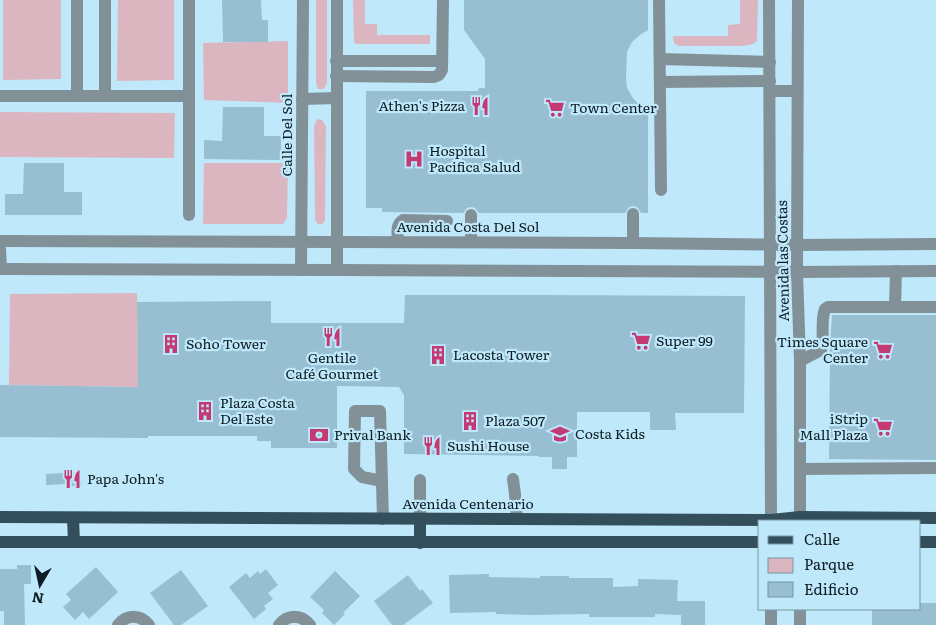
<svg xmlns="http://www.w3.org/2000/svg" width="936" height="625" font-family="Literata,serif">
  <rect width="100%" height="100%" fill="#c0e8fb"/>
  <!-- green -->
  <g fill="#dbb6c0">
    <path d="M3,0h58v79l-58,1z"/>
    <path d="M118,0h56v80l-57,1z"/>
    <path d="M316,0h11v83l-3,6h-6l-2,-6z"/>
    <path d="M353,0h12v24h12v11h53v9h-74l-2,-2z"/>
    <path d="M740,0h18l-1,41 -4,3 -9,2h-65l-5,-3 -1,-7h55v-11l12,-1z"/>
    <path d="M288,41v62l-84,-3 -1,-57z"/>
    <path d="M0,112l175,1 -1,45 -174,-1z"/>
    <path d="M317,119l5,1 4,6 -1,94 -2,4h-5l-3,-4 -1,-94z"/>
    <path d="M204,163h84l-1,55 -4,6h-80z"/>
    <path d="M137,293l1,94 -129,-2 1,-91z"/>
  </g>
  <!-- building -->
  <g fill="#97bed1">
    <path d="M222,0h39l1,20h6v22h-45z"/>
    <path d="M464,0h184v30l-8,5 -8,7 -5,10 -1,27 1,9 6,10 7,8 8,4v103h-7l-4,-6 -4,-1 -4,1 -4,6h-146l-4,-5 -4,-1 -4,1 -4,5 -81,-1v-4h-16v-117h112l1,-3h6v-29l-21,-29z"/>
    <path d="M223,107h41v29h17v24l-77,-1v-19l18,1z"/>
    <path d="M24,163h40v29h18v23h-77v-21h18z"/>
    <path d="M405,295h132l208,1 -1,117h-69l1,17h-26v-18h-73v45h-10v12h-15v-12h-13v-1l-135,-2v-59l-5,-8 -62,-1v62h-66v-7h-14v-5h-109v2l-148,-1v-52l138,2 -1,-85 134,-1v22h133z"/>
    <path d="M832,315h104v145l-107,-1 1,-112z"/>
    <path d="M65,472h15l2,12 -1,2h-16v-2l-19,1v-11l19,-1z"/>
    <path d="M17,565h14v19h-7l1,41h-21v-14h-4v-42h17z"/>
    <path d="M96,567l22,25 -29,27 -6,-7 -8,8 -12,-13 8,-7 -5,-6z"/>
    <path d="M266,569l12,16 -10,8 5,6 -9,7 2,3 -12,10 -25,-32 17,-14 4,5 8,-7 2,3z"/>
    <path d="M181,570l27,36 -27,19h-7l-24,-32z"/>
    <path d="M335,571l25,25 -17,17 2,1 -11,11 -12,-12 2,-3 -14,-13z"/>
    <path d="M489,574v3l51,1v-2h29v2h44v9l25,-1v-7l40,1 -1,21h28v24h-24v-10l-26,-1v3h-66v-3l-58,1 -35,-1v-2l-46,1 -1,-38z"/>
    <path d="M408,575l12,16 2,-2 11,14 -30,22h-11l-18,-24z"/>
    <path d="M920,603h16v22h-64v-16h48z"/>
  </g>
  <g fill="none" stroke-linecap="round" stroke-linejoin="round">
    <!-- minor -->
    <g stroke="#829198" stroke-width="12">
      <path d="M77,0v96"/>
      <path d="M105,0v96"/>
      <path d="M337,0v270"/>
      <path d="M659,0l2,190"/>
      <path d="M769,0l2,521"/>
      <path d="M798,0l-1,272 3,89v160"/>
      <path d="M660,59l110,3"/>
      <path d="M336,61h106"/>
      <path d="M336,76l98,1 5,-2 3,-5 1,-70"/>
      <path d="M660,82l110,-1"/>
      <path d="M770,91h27"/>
      <path d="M0,96h189"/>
      <path d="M302,99l35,-1"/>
      <path d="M189,215v-215"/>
      <path d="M471,215v27"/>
      <path d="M0,241l633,2 164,2 139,-1"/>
      <path d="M398,242c0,-8 -3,-17 5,-22l44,1"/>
      <path d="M633,243v-29"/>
      <path d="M0,249l1,20"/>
      <path d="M0,269l337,1 460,2 139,-1"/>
      <path d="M301,270l2,-270"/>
      <path d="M895,307l1,-36"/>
      <path d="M800,361l21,-11c4,-13 -1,-28 4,-41l3,-2h108"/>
      <path d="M800,469l136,-1"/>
      <path d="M513,479l2,15 2,25"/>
      <path d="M420,480v39"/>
      <path d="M382,481l-20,-4 -8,-8 1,-58h25l3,108"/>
      <path d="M118,625c9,-11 22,-11 31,0"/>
      <path d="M279,625c9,-11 22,-11 31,0"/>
      <path d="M771,625v-16"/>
      <path d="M800,625v-16"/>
    </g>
    <!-- major -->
    <g stroke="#344f5c" stroke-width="12">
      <path d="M0,517l771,3 29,-3 136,1"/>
      <path d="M73,518l1,24"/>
      <path d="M0,542h760"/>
      <path d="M920,542h16"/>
      <path d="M420,543v-24"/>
    </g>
  </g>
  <!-- icons -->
  <defs>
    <g id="restaurant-bare" transform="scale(1.5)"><path d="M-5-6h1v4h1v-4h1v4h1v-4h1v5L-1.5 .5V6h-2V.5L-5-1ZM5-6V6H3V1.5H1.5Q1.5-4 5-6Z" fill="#c33972" stroke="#c0e8fb" stroke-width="2.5" paint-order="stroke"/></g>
    <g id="supermarket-bare" transform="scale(1.5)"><path d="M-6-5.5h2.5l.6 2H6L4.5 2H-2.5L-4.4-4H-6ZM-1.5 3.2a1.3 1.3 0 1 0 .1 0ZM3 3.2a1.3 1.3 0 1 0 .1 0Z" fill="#c33972" stroke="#c0e8fb" stroke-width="2.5" paint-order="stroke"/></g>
    <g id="hospital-bare" transform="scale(1.5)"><path d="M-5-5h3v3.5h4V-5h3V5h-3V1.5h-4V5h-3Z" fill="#c33972" stroke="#c0e8fb" stroke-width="2.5" paint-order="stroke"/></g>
    <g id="building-bare" transform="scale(1.5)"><path d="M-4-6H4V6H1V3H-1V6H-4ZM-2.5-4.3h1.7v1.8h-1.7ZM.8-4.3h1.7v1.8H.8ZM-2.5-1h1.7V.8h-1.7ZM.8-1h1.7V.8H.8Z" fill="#c33972" stroke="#c0e8fb" stroke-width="2.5" paint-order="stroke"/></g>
    <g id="school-bare" transform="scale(1.5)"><path d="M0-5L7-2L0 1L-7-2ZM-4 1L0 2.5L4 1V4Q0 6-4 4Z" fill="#c33972" stroke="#c0e8fb" stroke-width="2.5" paint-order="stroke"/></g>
    <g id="bank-bare" transform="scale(1.5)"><path d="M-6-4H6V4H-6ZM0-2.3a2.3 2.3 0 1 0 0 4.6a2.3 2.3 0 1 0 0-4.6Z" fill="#c33972" stroke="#c0e8fb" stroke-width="2.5" paint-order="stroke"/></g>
  </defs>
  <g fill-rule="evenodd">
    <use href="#restaurant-bare" x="480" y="106"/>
    <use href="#supermarket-bare" x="555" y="108"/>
    <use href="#hospital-bare" x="414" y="159"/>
    <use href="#restaurant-bare" x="332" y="337"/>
    <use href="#supermarket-bare" x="641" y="341"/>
    <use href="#building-bare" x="171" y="344"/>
    <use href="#supermarket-bare" x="883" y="350"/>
    <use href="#building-bare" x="438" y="355"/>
    <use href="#building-bare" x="205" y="411"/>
    <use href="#building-bare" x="470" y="421"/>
    <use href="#supermarket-bare" x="883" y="427"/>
    <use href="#school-bare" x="560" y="434"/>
    <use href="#bank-bare" x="319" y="435"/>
    <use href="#restaurant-bare" x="432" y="446"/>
    <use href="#restaurant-bare" x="72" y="479"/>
  </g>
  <g text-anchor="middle" stroke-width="4.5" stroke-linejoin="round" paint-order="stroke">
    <!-- poi labels -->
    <g font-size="14" fill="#0d1c22" stroke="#c0e8fb" text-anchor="start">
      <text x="465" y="111" text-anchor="end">Athen's Pizza</text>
      <text x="570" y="113">Town Center</text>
      <text x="429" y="156">Hospital<tspan x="429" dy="16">Pacifica Salud</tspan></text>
      <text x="656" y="346">Super 99</text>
      <text x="868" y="347" text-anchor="end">Times Square<tspan x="868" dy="16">Center</tspan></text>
      <text x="186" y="349">Soho Tower</text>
      <text x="453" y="360">Lacosta Tower</text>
      <text x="332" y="363" text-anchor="middle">Gentile<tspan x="332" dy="16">Café Gourmet</tspan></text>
      <text x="220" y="408">Plaza Costa<tspan x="220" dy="16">Del Este</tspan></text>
      <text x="868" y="424" text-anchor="end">iStrip<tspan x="868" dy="16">Mall Plaza</tspan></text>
      <text x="485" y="426">Plaza 507</text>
      <text x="575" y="439">Costa Kids</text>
      <text x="334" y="440">Prival Bank</text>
      <text x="447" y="451">Sushi House</text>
      <text x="87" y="484">Papa John's</text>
    </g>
    <!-- street labels -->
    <g font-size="14" fill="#0d1c22" stroke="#c0e8fb">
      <text transform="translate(287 135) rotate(-90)" y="5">Calle Del Sol</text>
      <text x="468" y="232">Avenida Costa Del Sol</text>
      <text transform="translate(783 261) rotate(-91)" y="5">Avenida las Costas</text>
      <text x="468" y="509">Avenida Centenario</text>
    </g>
  </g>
  <!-- legend -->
  <rect x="758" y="520" width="162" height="90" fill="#c0e8fb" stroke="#7896a4"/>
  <rect x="768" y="536" width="25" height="8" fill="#344f5c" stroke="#7896a4"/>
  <text x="804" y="545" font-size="15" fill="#0d1c22">Calle</text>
  <rect x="768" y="558" width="25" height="15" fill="#dbb6c0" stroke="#7896a4"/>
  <text x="804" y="570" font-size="15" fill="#0d1c22">Parque</text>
  <rect x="768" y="582" width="25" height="15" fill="#97bed1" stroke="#7896a4"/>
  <text x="804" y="595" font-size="15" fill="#0d1c22">Edificio</text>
  <!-- north arrow -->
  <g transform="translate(40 585) rotate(189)" stroke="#c0e8fb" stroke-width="4" paint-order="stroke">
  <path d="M0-4L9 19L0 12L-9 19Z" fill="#0d1c22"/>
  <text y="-8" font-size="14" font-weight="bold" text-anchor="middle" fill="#0d1c22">N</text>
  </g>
</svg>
